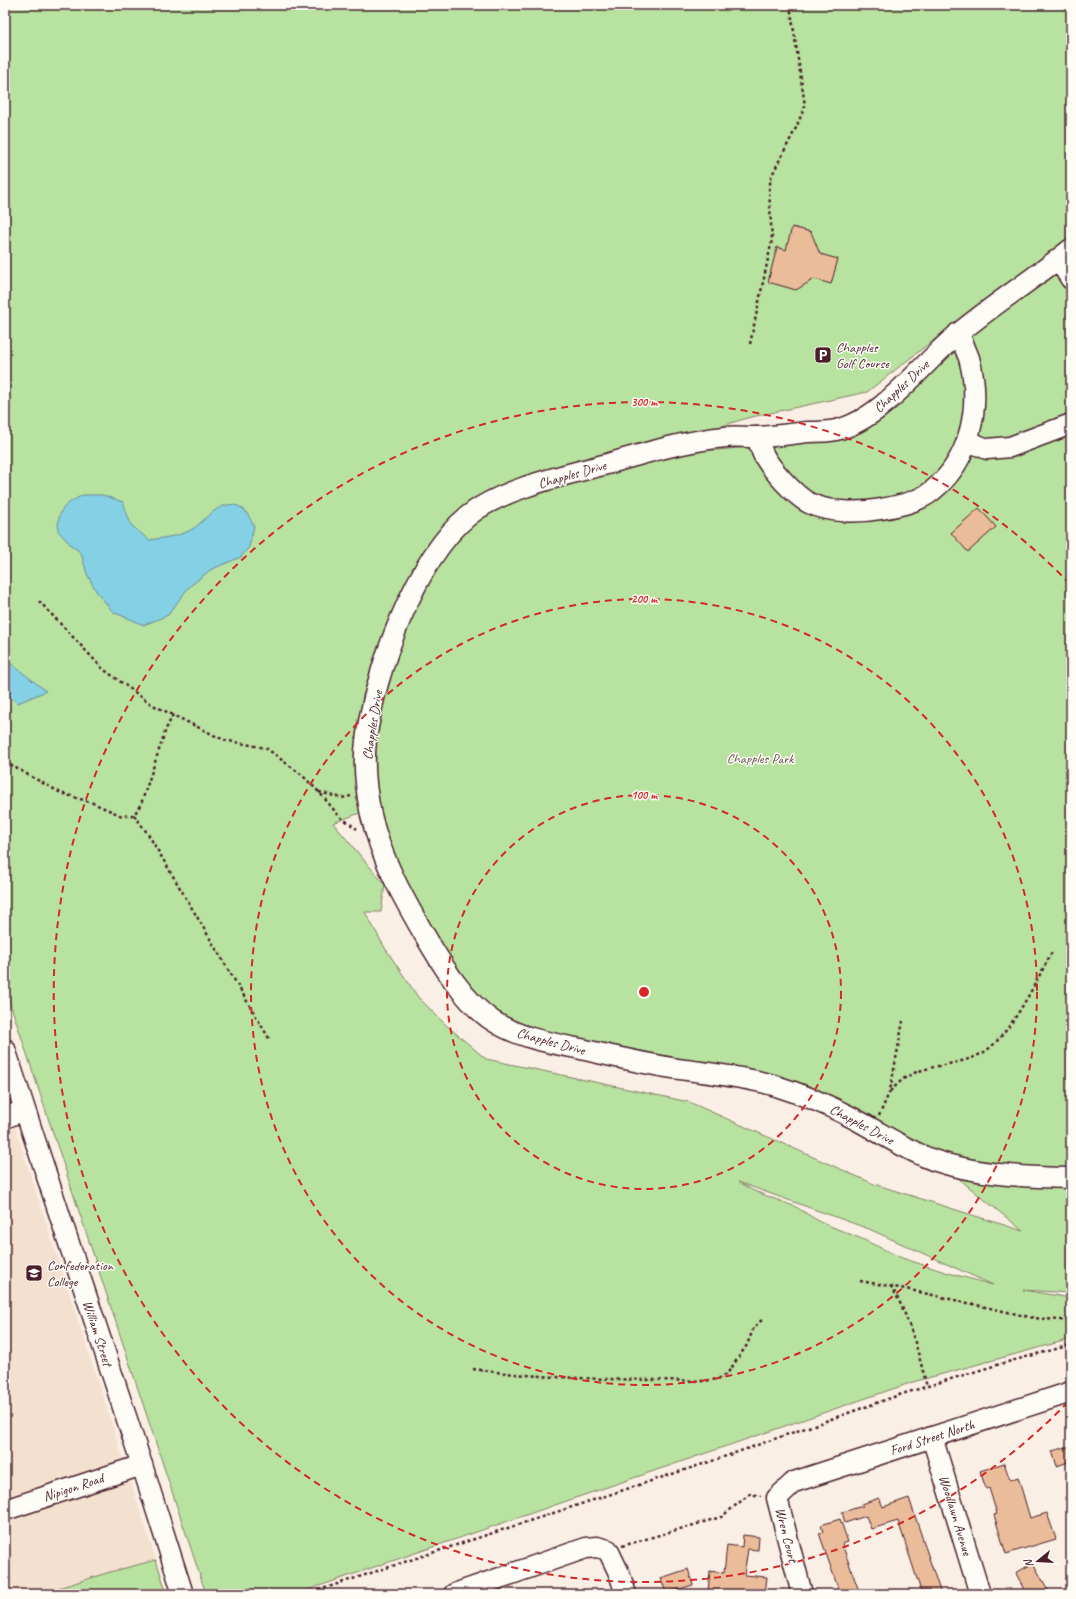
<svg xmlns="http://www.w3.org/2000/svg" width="1076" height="1599" font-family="Caveat,sans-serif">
  <rect width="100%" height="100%" fill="#f9efe4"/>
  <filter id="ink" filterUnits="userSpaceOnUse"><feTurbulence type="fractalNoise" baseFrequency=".025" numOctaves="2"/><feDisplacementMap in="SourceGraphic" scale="8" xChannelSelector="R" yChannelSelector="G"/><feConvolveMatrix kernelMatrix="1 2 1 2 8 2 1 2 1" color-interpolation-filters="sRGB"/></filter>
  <g filter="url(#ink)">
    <!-- built -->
    <path fill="#f4e0ce" d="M5,1097l115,352 47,145h-162z"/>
    <!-- green -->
    <g fill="#b8e29f" stroke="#818065" fill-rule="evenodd">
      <path d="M5,5h1066v231l-122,92 -82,64 -120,26 -38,12 -50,9 -118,35 -50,18 -14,8 -23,16 -17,22 -39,61 -20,53 -15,44 -6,49 -1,27 4,41 -27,10 52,62 -4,27h-16l20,36 33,49 28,28 40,34 203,43 185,82 149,47 -113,-92 -84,-44 -65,-22 -58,-10 -86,-17 -39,-5 -40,-8 -31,-10 -15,-9 -24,-25 -21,-27 -24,-42 -19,-39 -17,-39 -9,-27 -3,-24 -1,-51 6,-31 26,-85 14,-30 20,-33 18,-25 17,-16 36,-18 42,-14 122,-33 24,-5h20l107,-11 18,-3 17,-6 80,-73 130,-102v1038l-48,-3 48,8v41l-158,43 -617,212h-90l-201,-606zM738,1182l131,47 124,56 -48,-13 -43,-14 -40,-19 -42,-17 -24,-15 -42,-16z"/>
      <path d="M156,1560l11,34h-128l71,-22z"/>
    </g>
    <!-- water -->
    <g fill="#84d0e4" stroke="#6d899a">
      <path d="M83,495h20l20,7 8,23 18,15c13,-2 34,-4 45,-12 13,-9 28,-32 48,-20 5,3 9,13 12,18l-5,21 -8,10 -31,13 -22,18 -20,27 -24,10 -31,-13 -17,-21 -9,-17 -6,-21 -10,-8 -13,-14c0,-23 6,-26 25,-36z"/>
      <path d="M5,659l41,32 -28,12 -13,-9z"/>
    </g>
    <!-- building -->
    <g fill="#eabc9a" stroke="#4a1f2b">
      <path d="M792,227l19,5 9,22 18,5 -7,25 -17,-5 -18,11 -28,-8 9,-35 9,3z"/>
      <path d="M979,508l17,19 -28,25 -17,-19z"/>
      <path d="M1071,1446v15l-14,5 -5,-15z"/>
      <path d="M1004,1463l6,17 8,-3 12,41 17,-5 9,26 -50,15 -12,-39 3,-1 -8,-26 -3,1 -6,-18z"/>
      <path d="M879,1498l4,9 26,-9 32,96h-19l-24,-73 -27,8 -5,-13 -21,7 -3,-11 21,-6 -1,-2z"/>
      <path d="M840,1519l8,23 -6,2 18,50h-20l-21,-61 4,-1 -2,-7z"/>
      <path d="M743,1535l16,2 -1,13 -10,-1 -4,26 23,2 -2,17 -57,-2 2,-21 14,2 3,-28 15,2z"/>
      <path d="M1033,1563l10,18 7,13h-24l-10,-21z"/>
      <path d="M688,1569l5,16 -27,8 -5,-15z"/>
    </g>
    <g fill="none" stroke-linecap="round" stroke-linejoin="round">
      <!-- minor casing -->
      <g stroke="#4a1f2b" stroke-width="23">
        <g id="minor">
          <path d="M1071,249c-36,29 -76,54 -112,84 -36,29 -77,87 -123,97 -9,2 -19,2 -28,2 -18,2 -37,5 -55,5 -10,0 -19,-1 -28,0 -40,4 -80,16 -118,27 -41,11 -107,25 -139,52 -53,43 -94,158 -102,225 -3,24 0,50 5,74 10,43 31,81 53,119 17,29 40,68 69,87 26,17 58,22 88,28 30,7 60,14 91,19 34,5 68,8 101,17 26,8 53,19 78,32 27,14 53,32 82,43 45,15 91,17 138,18"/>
          <path d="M1058,259l13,20"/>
          <path d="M757,437c2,6 4,12 6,17 7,14 32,42 46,49 20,10 50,10 72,6 16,-3 38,-7 51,-18 39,-31 50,-86 37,-133 -3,-8 -7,-17 -11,-25"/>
          <path d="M968,441l19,8 23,-2 61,-23"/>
          <path d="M5,1049l137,416 41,129"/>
          <path d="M5,1118l19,-8"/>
          <path d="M932,1437l48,157"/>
          <path d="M5,1510l137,-45"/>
          <path d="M454,1594l132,-46 11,-1 11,3 11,23 7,21"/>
          <path d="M802,1594l-25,-96 17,-16 277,-90"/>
        </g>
      </g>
      <!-- path -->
      <g stroke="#4a1f2b" stroke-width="2.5" stroke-dasharray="3 3" stroke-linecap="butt">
        <path d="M750,344l22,-104 -3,-50 2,-13 25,-49 9,-22 -15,-101"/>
        <path d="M39,601l64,68 48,35 22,11"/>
        <path d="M5,762l56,31 32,10 29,13 12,-1 7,-11 25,-75 7,-14 51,25 42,8 36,27 17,17"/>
        <path d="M351,796l-9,2 -23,-6 20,24 18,13"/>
        <path d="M134,815l14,19 122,206"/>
        <path d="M890,1091c6,-5 12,-12 18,-15 24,-13 53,-10 76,-24 27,-17 52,-71 68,-100"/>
        <path d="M879,1116l11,-25 13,-70"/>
        <path d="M860,1281l46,8 128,29 37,3"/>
        <path d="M891,1286c19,32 27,66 36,101"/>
        <path d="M473,1369c76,11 153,10 230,12l15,-2 9,-5 20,-29 7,-18 9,-8"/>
        <path d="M622,1546l99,-29 29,-23 11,2"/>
        <path d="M307,1594l408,-134 187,-66 98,-30 71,-19"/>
      </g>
      <!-- minor -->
      <use href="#minor" stroke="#fdfcf7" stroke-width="20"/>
    </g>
  </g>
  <!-- distance rings -->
  <g fill="none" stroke="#d62828" stroke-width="2" stroke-dasharray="7 5">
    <circle cx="644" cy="992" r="197"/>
    <circle cx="644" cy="992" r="393"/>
    <path d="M1068 1402A590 590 0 1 1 1068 582"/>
  </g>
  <!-- icons -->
  <defs>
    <g id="parking-square" transform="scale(0.9)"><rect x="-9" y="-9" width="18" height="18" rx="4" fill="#4a1f2b" stroke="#fdfcf7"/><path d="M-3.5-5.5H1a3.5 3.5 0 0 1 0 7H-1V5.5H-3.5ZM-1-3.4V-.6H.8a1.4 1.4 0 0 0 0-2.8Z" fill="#fff"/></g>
    <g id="university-square" transform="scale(0.9)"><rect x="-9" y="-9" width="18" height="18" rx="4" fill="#4a1f2b" stroke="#fdfcf7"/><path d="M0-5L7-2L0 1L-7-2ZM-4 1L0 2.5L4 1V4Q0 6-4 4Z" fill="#fff"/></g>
  </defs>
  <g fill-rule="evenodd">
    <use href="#parking-square" x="823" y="355"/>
    <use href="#university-square" x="34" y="1273"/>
  </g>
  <g text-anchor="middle" stroke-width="3" stroke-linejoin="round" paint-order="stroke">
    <!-- poi labels -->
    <g font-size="14" fill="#4a1f2b" stroke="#fdfcf7" text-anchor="start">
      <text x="836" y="352">Chapples<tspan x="836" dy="16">Golf Course</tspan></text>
      <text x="47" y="1270">Confederation<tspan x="47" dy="16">College</tspan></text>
    </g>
    <!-- street labels -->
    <g font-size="14" fill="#4a1f2b" stroke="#fdfcf7">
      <text transform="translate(901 386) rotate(-43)" y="5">Chapples Drive</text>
      <text transform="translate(572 474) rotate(-16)" y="5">Chapples Drive</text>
      <text transform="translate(372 725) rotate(-81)" y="5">Chapples Drive</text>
      <text transform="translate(551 1041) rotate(15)" y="5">Chapples Drive</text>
      <text transform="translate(862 1124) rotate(28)" y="5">Chapples Drive</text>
      <text transform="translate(98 1333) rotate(72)" y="5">William Street</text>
      <text transform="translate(932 1437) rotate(-18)" y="5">Ford Street North</text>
      <text transform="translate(73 1487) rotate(-18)" y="5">Nipigon Road</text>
      <text transform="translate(956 1515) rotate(73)" y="5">Woodlawn Avenue</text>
      <text transform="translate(787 1535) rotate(76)" y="5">Wren Court</text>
    </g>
    <!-- park labels -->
    <g font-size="14" fill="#665048" stroke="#fdfcf7">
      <text x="760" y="763">Chapples Park</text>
    </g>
  </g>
  <circle cx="644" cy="992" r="6" fill="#d62828" stroke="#fdfcf7" stroke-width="2"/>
  <g font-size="12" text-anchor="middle" font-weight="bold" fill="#d62828" stroke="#fdfcf7" stroke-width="3" stroke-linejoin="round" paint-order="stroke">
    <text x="644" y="406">300 m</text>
    <text x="644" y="603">200 m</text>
    <text x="644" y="799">100 m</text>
  </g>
  <!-- margin -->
  <rect width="1076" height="1599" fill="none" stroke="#fdfcf7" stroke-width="20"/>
  <rect x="10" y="10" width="1056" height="1579" fill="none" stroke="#4a1f2b" stroke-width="1.5" filter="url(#ink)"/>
  <!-- north arrow -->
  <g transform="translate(1038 1561) rotate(252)" stroke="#fdfcf7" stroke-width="3" paint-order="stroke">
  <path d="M0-3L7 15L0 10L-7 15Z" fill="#4a1f2b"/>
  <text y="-6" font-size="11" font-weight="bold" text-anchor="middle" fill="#4a1f2b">N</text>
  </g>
</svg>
